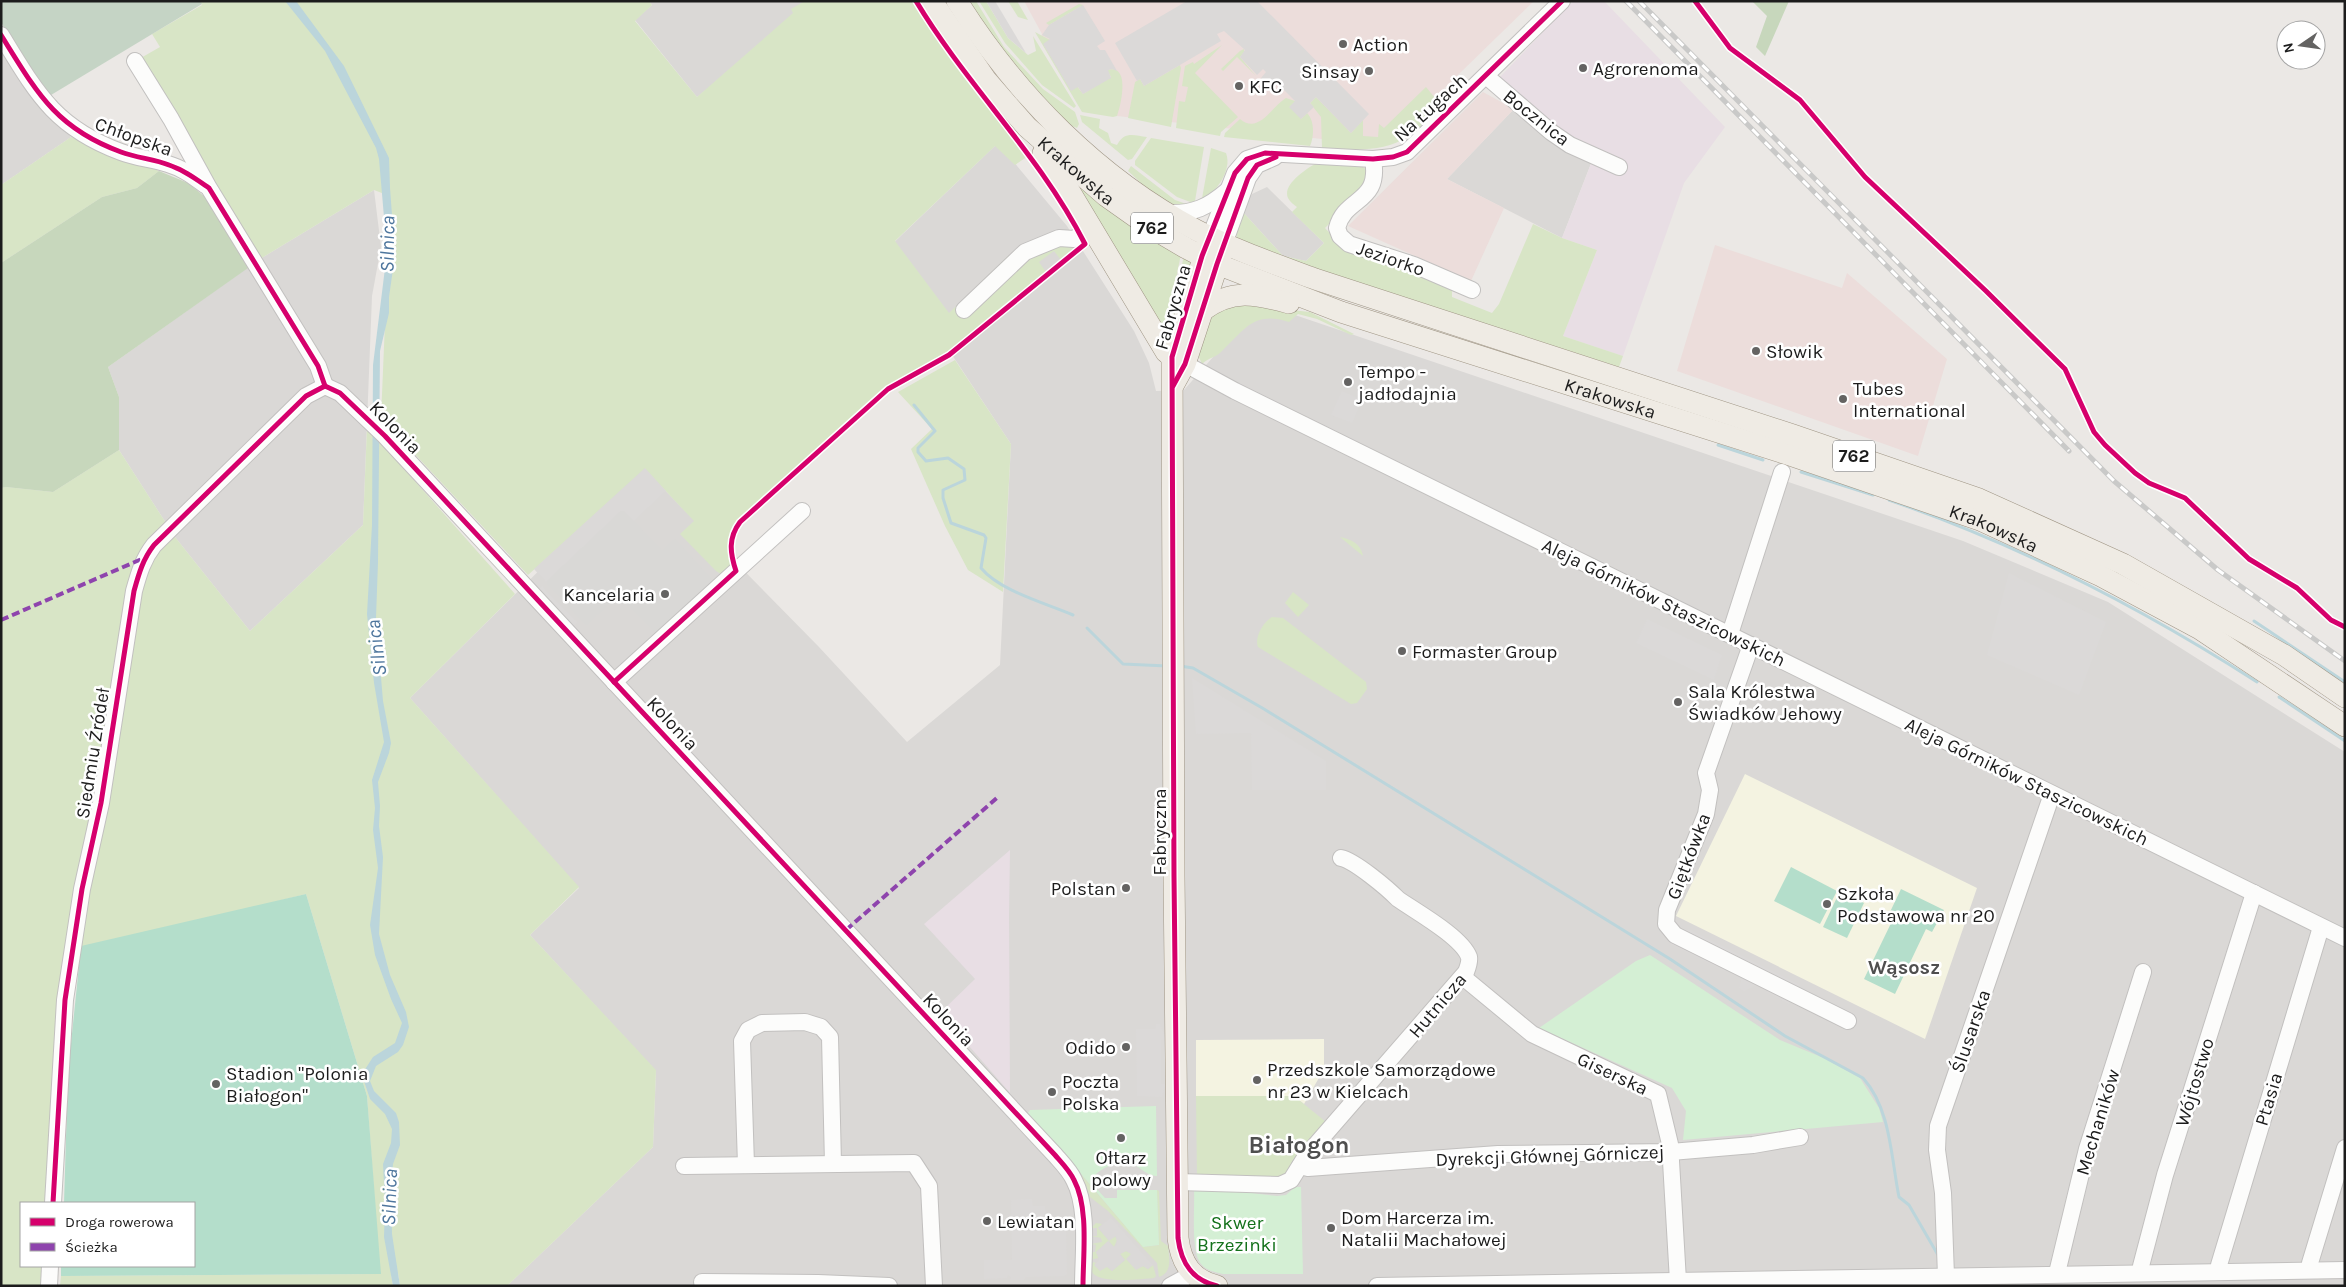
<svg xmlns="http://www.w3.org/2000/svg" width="2346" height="1287" font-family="Karla,sans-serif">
  <rect width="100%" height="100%" fill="#ebe8e5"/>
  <!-- residential -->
  <g fill="#dad8d6">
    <path d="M649,1h168l-120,96 -62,-77 17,-15z"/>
    <path d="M1,48l31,49 39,40 -70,48z"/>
    <path d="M1514,109l78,52 -30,77 -115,-59z"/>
    <path d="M998,143l69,83 67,105 15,32 7,28 28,-1 74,-84 34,8 671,227 145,61 237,150v534h-1838l146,-139 3,-76 -126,-136 49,-47 -169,-190 233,-230 176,179 88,95 93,-77 11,-221 -127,-192z"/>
    <path d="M1267,187l57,56 -18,18 -23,-5 -41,-45 10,-17z"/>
    <path d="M374,190l7,57 -9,49 -9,229 -113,106 -75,-94 -56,-87v-53l-11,-30 152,-108z"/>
  </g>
  <!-- commercial -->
  <g fill="#ecdddb">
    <path d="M1024,1h510l-149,145 -268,-30 -35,-6 -42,-72 2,-4z"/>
    <path d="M1483,92l31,17 -67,70 57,29 -33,73 -123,-55z"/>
    <path d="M1715,245l127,43 5,-15 100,86 -29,97 -241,-85z"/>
  </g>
  <!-- industrial -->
  <g fill="#e8dee4">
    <path d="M1573,1h31l121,126 -41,56 -61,173 -60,-20 34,-86 -35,-12 30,-77 -93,-83z"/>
    <path d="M1010,850l-1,65 1,178 -48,-55 -4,-14 -14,-15 31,-30 -51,-55z"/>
  </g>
  <!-- education -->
  <g fill="#f4f3e1">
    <path d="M1745,774l232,114 -52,151 -249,-123z"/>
    <path d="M1324,1039v30l-20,35 -10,-8h-98v-56z"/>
  </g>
  <!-- religious -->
  <path fill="#d9d8d6" d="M621,511h3l38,40 13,-12 36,40v3l-55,51 -37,-38 -33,30 -40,-43z"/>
  <!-- grass -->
  <g fill="#d8e5c6">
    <path d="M200,1h449l3,4 -17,16 62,76 96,-84 -2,-4 14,-8h109l38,59 76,96 -13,9 -20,-19 -100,95 54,72 59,-57 10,-7 63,-9 -20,20 -7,-9 -15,11 7,10 -93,79 -69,38 -146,131 -10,21 3,26 -10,7 -5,-3 -36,-37 14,-13 -49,-52 -117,106 -147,-157 5,-119 9,-44 -8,-60 -13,-5 -114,69 -121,-200 21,-12 -8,-13 50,-29z"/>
    <path d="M966,1h10l28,46 39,42 32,23 4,12 -2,4c-41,-19 -84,-90 -111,-127z"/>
    <path d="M979,1h7l22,37 20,17 8,-4 -3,-15 43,70 -2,2 -32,-23 -37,-42z"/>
    <path d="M1008,1h9l11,19 -10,-3z"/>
    <path d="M1079,4l4,1 -34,20 -3,-2z"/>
    <path d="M1035,32l15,8 -6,4 39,50 28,-17 -4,-7c24,-7 14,35 10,46l-4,1 -31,-5z"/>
    <path d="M1222,45l-27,28 43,44 -17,15 -1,4 -44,-8 3,-27 6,1 3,-15 -6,-1 3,-20 8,-4 1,2z"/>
    <path d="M1244,49v3l-4,5 16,19 -19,-19 -14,14 -2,-2 19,-18z"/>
    <path d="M1180,65l1,3 -10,59 -43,-9 7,-36 5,-3 4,7z"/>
    <path d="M1426,87l9,11 2,12c-9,9 -18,19 -29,26 -25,18 -57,13 -86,12l-1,-31 -11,-14 6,-6 35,36 12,-13v16l15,1 1,-13 5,4z"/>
    <path d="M1286,98l9,3 6,18 6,-6c8,8 7,24 3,33l-86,-9 1,-4 15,-14c19,16 31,-12 46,-21z"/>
    <path d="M1080,115l20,4 -1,9 9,5 3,10 6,2c7,-14 17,-10 30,-8l-15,22 -4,1 -46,-38z"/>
    <path d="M71,137l88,34 -22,17 -35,9 -101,66v-78z"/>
    <path d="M1151,138l53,9 -9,54 -2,2 -16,-6 -42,-32v-4z"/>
    <path d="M1211,148l15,5c7,18 -12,40 -25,51z"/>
    <path d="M1315,164l46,2 5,3v18l-41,41 14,15 113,44v10l40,16 7,-9 34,-80 29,14 35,12 -34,86 60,20 -4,11 -336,-108 -45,-20 -2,-4 6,-24 41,45 23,5 18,-18 -32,-31 5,-5c-3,-2 -7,-5 -9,-9 -6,-13 18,-29 27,-34z"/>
    <path d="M1131,166l44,34 20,7c-33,0 -44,-15 -67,-36z"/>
    <path d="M1069,176l112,78 -14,71 -3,6z"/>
    <path d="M1184,254l11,6 -22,76 -7,-1 5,-10z"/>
    <path d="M1223,303l87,9 44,22 -3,1 -34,-16 -19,-5 -9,8c-35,-11 -43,6 -67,29 -5,6 -14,7 -20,13l-4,-9 6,-29z"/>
    <path d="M955,360l56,84 -8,148 -35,-22 -23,-44 -34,-77 21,-20 -34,-37z"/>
    <path d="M367,427l148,167 -105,104 169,189 -49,48 126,135 -3,77 -146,139h-107l-2,-13 -7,1 2,12h-333l1,-10 319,-2 -13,-178 -61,-202 -239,60 -19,249h-27v63h24l-1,20h-43v-798l5,-1 47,5 66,-42 56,87 75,94 113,-106z"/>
    <path d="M1340,537c11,2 21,7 23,19z"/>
    <path d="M1293,592l16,13 -11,12 -13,-14z"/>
    <path d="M1272,617l11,1 83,64 1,7 -10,14 -6,1 -93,-57c-4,-9 5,-25 14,-30z"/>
    <path d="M1196,1096h98l32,26 -40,53 -6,4 -83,-1z"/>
    <path d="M1027,1114c41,42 77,89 117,133l15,-2 -2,-55 2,1 2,50 7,5c1,12 5,26 -9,31l-2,-14 -49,-52 -18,-14 -5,-14 -3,1z"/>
    <path d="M1096,1223l6,1 -4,4 11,12 6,-4 2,4 -3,7 -5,-6 -13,11 3,6 -6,1 -2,-7h4l1,-7 -5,-1 11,-2 -1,-4 -10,-2h6v-8h-6z"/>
    <path d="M1126,1251l5,2 5,16 7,-3 5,3 5,-4 3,11 -2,2c-13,1 -74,9 -61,-16l15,5 4,4 13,-11 -5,-6z"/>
  </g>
  <!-- forest -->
  <g fill="#c7d7bc">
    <path d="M1752,1h37l-24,55 -9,-9 11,-31z"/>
    <path d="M159,171l29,12 17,14 43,71 -140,99 11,30v53l-66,42 -47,-5 -5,1v-225l101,-66 35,-9z"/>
  </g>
  <!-- cemetery -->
  <path fill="#c5d4c5" d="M1,1h199l2,3 -156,94 -45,-76z"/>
  <!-- park -->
  <g fill="#d4efd4">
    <path d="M1650,955l130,85 46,19 34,19 19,30 4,14 -200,18 3,-29 -14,-23 -133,-60 97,-67z"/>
    <path d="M1156,1106l1,70c-8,0 -14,-6 -21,-10 -13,-7 -30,-1 -40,8v14l9,10h12v-8h40l2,55 -16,2 -95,-112 -21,-21 3,-4z"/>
    <path d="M1203,1187l74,9 9,-1 9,-8h6l2,87h-80c-9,-2 -19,-4 -24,-13 -8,-16 -4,-54 -5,-72z"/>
  </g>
  <!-- pitch -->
  <g fill="#b4decb">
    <path d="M1791,867l46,24 -17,33 -46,-23z"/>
    <path d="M1901,889l43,21 -12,22 -6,-3 -31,65 -31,-15 31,-64 -5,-3z"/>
    <path d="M1840,891l24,12 -17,35 -24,-11z"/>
    <path d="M306,894l61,202 14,178 -320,2v-10h133v-63h-130l4,-130 13,-127z"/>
  </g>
  <!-- parking -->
  <g fill="#dbd9d8">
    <path d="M986,1h9l31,52 -18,-15z"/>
    <path d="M1187,1h70l112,113 -18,19 -35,-36 -6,6 4,4 -13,12 -12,-12 6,-6 -17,-17 -3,-1 -4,5 -10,-10 5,-6 -3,-3 -6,6 -17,-18 5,-7 -21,-19 -7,3 4,7 -77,45 -4,-7 -3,2 -22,-38z"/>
    <path d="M1083,5l22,36 -8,5 3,4h5l12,21 -5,-2 -4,1 3,8 -28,16 -5,-7 -7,4 -28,-47 7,-5 -8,-4 7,-10z"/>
    <path d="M1342,391l20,9 -10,23 -21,-8z"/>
    <path d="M645,468l21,23 -32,30 -10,-10h-3l-75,71 -12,-13z"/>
    <path d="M2009,573l97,49 -27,73 -92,-40z"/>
    <path d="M542,586l35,36 -4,4 -37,-35z"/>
    <path d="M1647,619l75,36 -8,25 -78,-37z"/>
    <path d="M1192,678l134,83v29h-74l-1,-57 -55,1z"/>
    <path d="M1688,929l112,56 -11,19 -22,-12 2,-5 -11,-3 -14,7 -5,-3 2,-7 -2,-6 -12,-9 -2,5 -54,-27 6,-13 8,3z"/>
    <path d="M1156,1024h4l7,16h-6v44h5l-4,13 -25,-1 -1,-67h19z"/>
    <path d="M1032,1199l1,7h12l1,16h20l1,52 -3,2 -38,1 -2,3h-14l1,-3 -3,-2 -1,3 -23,1v-19h28l-1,-60z"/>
    <path d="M1111,1217l42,48 -5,4 -5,-3 -7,4 -10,-11 5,-5 -5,-3 -6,3 5,6 -13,11 -5,-4 -7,4 -6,-6 5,-5 -3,-8 12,-11 6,6 3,-4 -1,-7 -7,5 -11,-13z"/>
  </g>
  <!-- water -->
  <path fill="#bbd5db" d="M285,1h11l48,65 45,92 1,30 5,67 -6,42v16l-9,38 -2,211 -2,56 7,83 8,42 -2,10 -11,29 2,24 -1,20 4,31 -4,77 11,41 16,37 3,15 -6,18 -5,7 -22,14 -6,15 4,10 22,22 3,9 1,23 -7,19 -2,23 1,47 8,52h-7l-9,-49 1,-32 -2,-41 8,-21 1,-14 -7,-15 -15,-15 -7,-21 1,-7 9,-14 22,-14 7,-20 -11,-24 -16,-44 -5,-30 8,-57 -5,-38 2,-22 -3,-28 12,-38 -10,-59 -7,-69 5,-89 1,-160 14,-113 -8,-93 -3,-11 -51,-97z"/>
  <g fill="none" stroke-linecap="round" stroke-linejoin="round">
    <!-- stream -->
    <g stroke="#bbd5db" stroke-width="3">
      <path d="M914,405l21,26 -17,17v4l8,9 22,-3 16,11 1,11 -22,10v8l8,25 33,12 2,3 -5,30c19,23 64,35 92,47"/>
      <path d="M1718,445l45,15"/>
      <path d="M1801,472l72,23"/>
      <path d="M1889,500c131,45 251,107 368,182"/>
      <path d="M2254,621l91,61"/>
      <path d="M1087,628l36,36 44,2"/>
      <path d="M1180,666l13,2 71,41 406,250 115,77 78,42c28,31 28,80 36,119l10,8 29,50"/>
      <path d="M2279,697l66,44"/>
    </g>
    <!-- minor casing -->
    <g stroke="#c2c0bf" stroke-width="18">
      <g id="minor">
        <path d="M1,35c35,57 53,92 120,117 21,8 46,8 65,20 7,4 13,9 19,13"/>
        <path d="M135,61l36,58 38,69 109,178 7,20"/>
        <path d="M1486,76l65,56 19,13 49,22"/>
        <path d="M1373,159c8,45 -28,37 -36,69l3,8 9,8 65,21 58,25"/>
        <path d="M1168,213c26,1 40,-6 60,-23"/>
        <path d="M1210,237l25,-64 12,-14 18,-6 108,6 20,-2 14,-5 155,-151"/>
        <path d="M1224,244l24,-66 9,-13 18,-8"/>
        <path d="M964,310l61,-58 34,-14 15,1 18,-11"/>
        <path d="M1176,359l59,32 1110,547"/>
        <path d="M325,386l15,7 45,43 670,719c7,8 15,16 19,25 15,28 9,75 9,106"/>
        <path d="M1730,634l52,-162"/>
        <path d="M1751,645l-45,128 4,17 -4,24 -39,96 -1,14 9,11 173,86"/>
        <path d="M614,682l188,-171"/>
        <path d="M1463,977l69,57 126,60 12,50 8,137"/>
        <path d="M746,1165l-4,-124 6,-11 14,-7 43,-1 16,5 9,10 3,127"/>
        <path d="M684,1166l230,-3 15,23 5,100"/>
        <path d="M1300,1166l8,2 190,-14 173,-2 82,-7 47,-8"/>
        <path d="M1178,1182l102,3 11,-5 15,-24 160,-184c2,-5 4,-10 3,-15 -7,-20 -54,-46 -71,-58 -11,-11 -43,-38 -57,-41"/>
        <path d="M53,1203l12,-203 17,-111 19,-86 33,-212c5,-18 9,-32 20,-46l152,-149 19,-10"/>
        <path d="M2310,1270v-7l35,-115"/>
        <path d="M2141,1272v-6l24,-91 89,-282"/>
        <path d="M2219,1272v-7l102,-338"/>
        <path d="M2057,1273l30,-124 56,-177"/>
        <path d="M1946,1276l-3,-83 -6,-43 1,-24 114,-332"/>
        <path d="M702,1282l116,1 71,3"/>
        <path d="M49,1286l1,-20"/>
        <path d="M1170,1286l22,-12"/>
        <path d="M1377,1286l968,-16"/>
      </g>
    </g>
    <!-- major casing -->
    <g stroke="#9f9584" stroke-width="22">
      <g id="major">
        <path id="s1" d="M932,1l54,79 41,47 79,69 41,29 39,23 31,16 124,48 446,142 193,66 121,56 99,53 145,97"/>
        <path d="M957,1c59,94 141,177 239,229 38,20 79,34 119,49l478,156 186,64 144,65 161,91 61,42"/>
        <path d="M1043,153l27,39 96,160 6,5"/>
        <path d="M1208,243l-36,114 2,519 4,362c3,25 14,42 39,48"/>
        <path d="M1202,311c30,-23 54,-17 87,-8"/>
        <path d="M1174,384l11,-20 37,-113"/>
      </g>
    </g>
    <!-- minor -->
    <use href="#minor" stroke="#fcfcfb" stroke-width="16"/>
    <!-- major -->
    <use href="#major" stroke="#efebe4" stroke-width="21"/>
    <!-- rail casing -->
    <g stroke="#c9c9c8" stroke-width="5">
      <g id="rail">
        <path d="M1626,1l443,450"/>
        <path d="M1639,1l475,480 104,89 127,91"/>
      </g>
    </g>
    <!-- rail -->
    <use href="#rail" stroke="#fff" stroke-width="3" stroke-dasharray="9" stroke-linecap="butt"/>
    <!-- quiet -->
    <g stroke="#8e44ad" stroke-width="4" stroke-dasharray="8 4" stroke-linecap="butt">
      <path d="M1,620l143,-62"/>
      <path d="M846,930l152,-133"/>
    </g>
    <!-- cycleway casing -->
    <g stroke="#fff" stroke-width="8">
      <g id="cycleway">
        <path d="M1695,1l35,47 70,52 65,77 121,114 79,78 29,63 11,13 30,28 14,10 36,15 64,61 48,29 34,32 14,7"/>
        <path d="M1,35c35,56 54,93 120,117 16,6 33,7 48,13 15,5 27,14 40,23l109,178 7,20"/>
        <path d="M325,386l15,7 45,43 670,719c7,8 15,16 19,25 15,28 9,75 9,106"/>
        <path d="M1173,386l12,-22 32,-100 31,-86 9,-13 19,-8"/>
        <path d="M614,682l122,-111c-6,-18 -8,-33 4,-49l148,-133 61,-34 136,-111c-45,-89 -118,-158 -169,-243"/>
        <path d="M53,1203l12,-203 17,-111 19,-86 33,-212c5,-18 9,-32 20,-46l152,-149 19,-10"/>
        <path d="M1217,1286c-25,-6 -36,-23 -39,-48l-4,-362 -2,-519 30,-101 33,-83 12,-14 18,-6 108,6 20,-2 14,-5 155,-151"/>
      </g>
    </g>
    <!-- cycleway -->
    <use href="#cycleway" stroke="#d6006c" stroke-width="5"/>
  </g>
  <!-- markers -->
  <g fill="#646362" stroke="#fff" stroke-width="2">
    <circle cx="1343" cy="44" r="5"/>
    <circle cx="1583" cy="68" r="5"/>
    <circle cx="1369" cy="71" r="5"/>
    <circle cx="1239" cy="86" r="5"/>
    <circle cx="1756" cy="351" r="5"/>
    <circle cx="1348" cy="382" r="5"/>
    <circle cx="1843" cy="399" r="5"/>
    <circle cx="665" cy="594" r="5"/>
    <circle cx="1402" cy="651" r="5"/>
    <circle cx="1678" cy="702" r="5"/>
    <circle cx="1126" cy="888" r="5"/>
    <circle cx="1827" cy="904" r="5"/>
    <circle cx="1126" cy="1047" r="5"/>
    <circle cx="1257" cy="1080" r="5"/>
    <circle cx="216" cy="1084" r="5"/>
    <circle cx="1052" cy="1092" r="5"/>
    <circle cx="1121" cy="1138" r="5"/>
    <circle cx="987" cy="1221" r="5"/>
    <circle cx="1331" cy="1228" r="5"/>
  </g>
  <g text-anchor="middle" stroke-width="5" stroke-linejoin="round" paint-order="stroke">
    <!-- shield labels -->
    <g fill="#fff" stroke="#606060" stroke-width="1">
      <rect x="1131" y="212.5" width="42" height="31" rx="4"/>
      <rect x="1833" y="440.5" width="42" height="31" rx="4"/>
    </g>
    <g font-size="18" font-weight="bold" fill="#1c1c1c">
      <text x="1152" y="234">762</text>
      <text x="1854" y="462">762</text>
    </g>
    <!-- poi labels -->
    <g font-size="19" fill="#1c1c1c" stroke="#fff" text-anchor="start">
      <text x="1353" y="51">Action</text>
      <text x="1593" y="75">Agrorenoma</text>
      <text x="1359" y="78" text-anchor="end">Sinsay</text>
      <text x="1249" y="93">KFC</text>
      <text x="1766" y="358">Słowik</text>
      <text x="1358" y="378">Tempo -<tspan x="1358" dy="22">jadłodajnia</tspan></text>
      <text x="1853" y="395">Tubes<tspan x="1853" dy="22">International</tspan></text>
      <text x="655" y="601" text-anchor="end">Kancelaria</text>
      <text x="1412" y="658">Formaster Group</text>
      <text x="1688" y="698">Sala Królestwa<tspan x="1688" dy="22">Świadków Jehowy</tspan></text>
      <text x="1116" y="895" text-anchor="end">Polstan</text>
      <text x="1837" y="900">Szkoła<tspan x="1837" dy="22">Podstawowa nr 20</tspan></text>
      <text x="1116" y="1054" text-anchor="end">Odido</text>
      <text x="1267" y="1076">Przedszkole Samorządowe<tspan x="1267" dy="22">nr 23 w Kielcach</tspan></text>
      <text x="226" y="1080">Stadion "Polonia<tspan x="226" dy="22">Białogon"</tspan></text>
      <text x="1062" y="1088">Poczta<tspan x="1062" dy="22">Polska</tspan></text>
      <text x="1121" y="1164" text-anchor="middle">Ołtarz<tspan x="1121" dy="22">polowy</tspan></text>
      <text x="1341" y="1224">Dom Harcerza im.<tspan x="1341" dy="22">Natalii Machałowej</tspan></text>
      <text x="997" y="1228">Lewiatan</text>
    </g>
    <!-- street labels -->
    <g font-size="19" fill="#1c1c1c" stroke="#fff">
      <text transform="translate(1430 107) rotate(-42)" y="7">Na Ługach</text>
      <text transform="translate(1537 117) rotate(38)" y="7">Bocznica</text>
      <text transform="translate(134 136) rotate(20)" y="7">Chłopska</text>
      <text dy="7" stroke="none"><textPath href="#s1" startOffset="224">Krakowska</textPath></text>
      <text transform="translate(1391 258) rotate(19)" y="7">Jeziorko</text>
      <text transform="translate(1172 307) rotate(-74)" y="7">Fabryczna</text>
      <text dy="7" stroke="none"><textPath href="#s1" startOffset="809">Krakowska</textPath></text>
      <text transform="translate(396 427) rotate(46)" y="7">Kolonia</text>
      <text dy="7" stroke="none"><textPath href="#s1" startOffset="1214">Krakowska</textPath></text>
      <text transform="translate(1664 602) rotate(26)" y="7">Aleja Górników Staszicowskich</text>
      <text transform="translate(673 723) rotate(47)" y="7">Kolonia</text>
      <text transform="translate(92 753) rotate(-81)" y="7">Siedmiu Źródeł</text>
      <text transform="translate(2027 781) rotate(26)" y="7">Aleja Górników Staszicowskich</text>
      <text transform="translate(1159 832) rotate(-90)" y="7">Fabryczna</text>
      <text transform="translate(1688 856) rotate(-69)" y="7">Giętkówka</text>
      <text transform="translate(1437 1005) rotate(-50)" y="7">Hutnicza</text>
      <text transform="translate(949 1019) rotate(47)" y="7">Kolonia</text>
      <text transform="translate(1970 1031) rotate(-71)" y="7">Ślusarska</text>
      <text transform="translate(1613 1073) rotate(25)" y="7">Giserska</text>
      <text transform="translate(2194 1082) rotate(-73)" y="7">Wójtostwo</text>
      <text transform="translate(2268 1099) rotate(-73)" y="7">Ptasia</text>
      <text transform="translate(2097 1122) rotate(-73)" y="7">Mechaników</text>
      <text transform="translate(1550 1155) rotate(-2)" y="7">Dyrekcji Głównej Górniczej</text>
    </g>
    <!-- park labels -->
    <g font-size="19" fill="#14711b" stroke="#fff">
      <text x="1237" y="1229">Skwer<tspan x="1237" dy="22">Brzezinki</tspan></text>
    </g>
    <!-- water labels -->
    <g font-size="20" font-style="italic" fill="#4e769d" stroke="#fff">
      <text transform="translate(387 244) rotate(-89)" y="7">Silnica</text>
      <text transform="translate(376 648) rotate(-97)" y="7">Silnica</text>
      <text transform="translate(389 1197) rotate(-88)" y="7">Silnica</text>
    </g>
    <!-- neighbourhood labels -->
    <g font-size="20" font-weight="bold" fill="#4f4f4f" stroke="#fff">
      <text x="1904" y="974">Wąsosz</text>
    </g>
    <!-- district labels -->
    <g font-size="24" font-weight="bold" fill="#4f4f4f" stroke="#fff">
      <text x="1299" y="1153">Białogon</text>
    </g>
  </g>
  <!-- border -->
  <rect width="2346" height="1287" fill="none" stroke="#1c1c1c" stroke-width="5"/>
  <!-- legend -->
  <rect x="20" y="1202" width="175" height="65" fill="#ffffff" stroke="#a4a4a4"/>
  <rect x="30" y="1218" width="25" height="8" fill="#d6006c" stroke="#a4a4a4"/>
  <text x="65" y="1227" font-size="15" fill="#1c1c1c">Droga rowerowa</text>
  <rect x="30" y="1243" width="25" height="8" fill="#8e44ad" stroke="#a4a4a4"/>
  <text x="65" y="1252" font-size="15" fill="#1c1c1c">Ścieżka</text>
  <!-- north arrow -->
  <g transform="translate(2301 45) rotate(257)"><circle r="24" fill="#ffffff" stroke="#a4a4a4"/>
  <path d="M0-4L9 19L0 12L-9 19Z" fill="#646362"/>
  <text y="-8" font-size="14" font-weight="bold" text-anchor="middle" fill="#1c1c1c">N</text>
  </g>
</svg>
